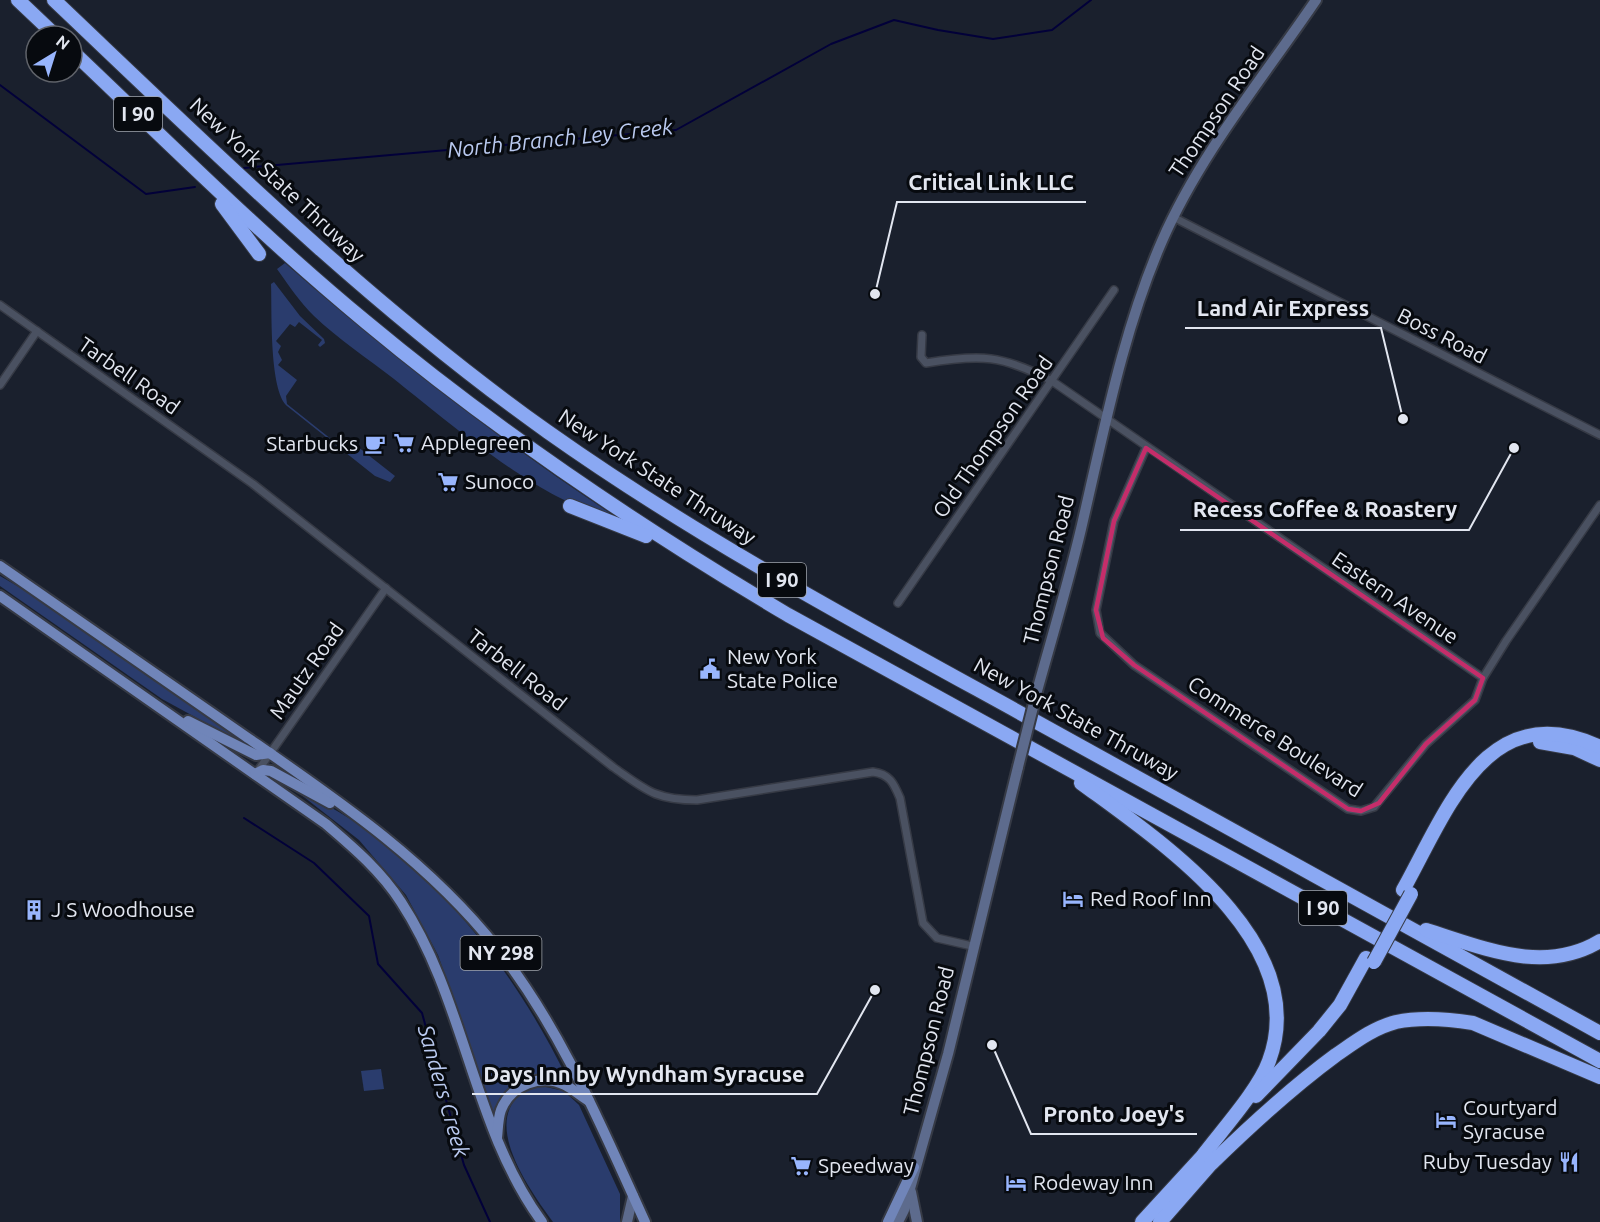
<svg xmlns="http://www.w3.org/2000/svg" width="1600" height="1222" font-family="Ubuntu,sans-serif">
  <rect width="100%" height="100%" fill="#1a202d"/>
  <!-- green -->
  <g fill="#2a3c6d">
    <path d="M285,263c103,90 210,174 325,250 -54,2 -173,-100 -216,-134 -27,-21 -56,-40 -80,-63 -14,-14 -25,-30 -37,-47z"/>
    <path d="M274,282l26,34 24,23 1,4 -5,4 -2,-2 4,-5 -23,-18 -4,5 -5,-3 -14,17 5,5 -3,6 4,8 -4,5 19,15 -11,16 1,8 44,35 22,4 42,33 -5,6 -15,-6 -88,-70c-18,-16 -15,-96 -16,-122z"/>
    <path d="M0,576l38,22 212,149 -88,-48 -162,-113z"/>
    <path d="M277,776c32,20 68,37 98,60 84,64 146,148 192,242 -42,-13 -52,8 -72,39l-57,-162 -32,-60 -47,-55z"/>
    <path d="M381,1069l3,20 -20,2 -3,-20z"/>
    <path d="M537,1085l27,6 15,14 41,89v28h-67c-26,-36 -81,-112 -16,-137z"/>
  </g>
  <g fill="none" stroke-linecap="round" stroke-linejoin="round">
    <!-- stream -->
    <g stroke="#020039" stroke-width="2">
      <path d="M0,85l146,109 49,-7"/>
      <path d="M244,168l432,-38 155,-86 63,-24 44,10 55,9 59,-9 39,-30"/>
      <path d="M244,818l70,45 55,53 9,48 44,49 42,152 26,57"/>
    </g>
    <!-- street casing -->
    <g stroke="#363a45" stroke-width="10">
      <g id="street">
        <path d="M1173,217l427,218"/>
        <path d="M0,305l253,179 360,283c33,23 42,33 84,33l176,-28c17,2 21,12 27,26l23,125 14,15 35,8"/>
        <path d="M922,335l-1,22 5,6c55,-9 76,-8 126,18l431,297"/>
        <path d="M0,385l37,-54"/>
        <path d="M1146,448l-32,73 -18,89 4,23 34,32 214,144 13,2 13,-4 52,-63 49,-44 8,-22 23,-37 94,-136"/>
        <path d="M898,603l216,-313"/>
        <path d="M257,772l129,-184"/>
      </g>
    </g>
    <!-- secondary casing -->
    <g stroke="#363a45" stroke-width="14">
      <g id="secondary">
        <path d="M1037,691c15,-54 31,-107 44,-162 23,-98 41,-196 81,-288 38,-87 101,-163 154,-241"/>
        <path d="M911,1192l6,30"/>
        <path d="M627,1222l6,-26"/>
        <path d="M898,1222l6,-12 44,-156 70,-287"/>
      </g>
    </g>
    <!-- primary casing -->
    <g stroke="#363a45" stroke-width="14">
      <g id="primary">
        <path d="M0,566c82,57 163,113 245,170 91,63 182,124 252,212 65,82 105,180 148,274"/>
        <path d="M0,596l326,228c28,24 55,47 75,78 65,99 71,224 141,320"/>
        <path d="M188,721l68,34 14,-2"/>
        <path d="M255,774l8,-4 8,1 59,32"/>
        <path d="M497,1138c1,-9 1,-20 4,-28 10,-25 40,-37 64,-25 8,4 16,11 24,16"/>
        <path d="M888,1222l26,-55"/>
      </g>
    </g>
    <!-- highway casing -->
    <g stroke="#363a45" stroke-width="16">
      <g id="highway">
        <path d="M18,0l38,36"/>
        <path d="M54,0c159,151 315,305 494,432 154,109 320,197 485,288 189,104 378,209 567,313"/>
        <path d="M72,51c97,92 191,186 294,271 132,110 275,206 422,293l812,446"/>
        <path d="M222,204l37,50"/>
        <path d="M570,506l76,30"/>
        <path d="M1540,742l34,6 26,12"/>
        <path d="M1081,783c80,59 232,159 188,278 -10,28 -46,68 -65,93"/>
        <path d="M1403,890c44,-79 84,-196 197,-143"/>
        <path d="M1426,930c58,18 118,45 174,11"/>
        <path d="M1256,1096l63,-65 21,-26 26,-47"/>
        <path d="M1212,1163c40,-39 79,-75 124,-108 19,-13 37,-27 60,-33 24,-5 52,-3 77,1l127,54"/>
        <path d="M1142,1222l67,-73"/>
        <path d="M1160,1222l57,-65"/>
      </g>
    </g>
    <!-- street -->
    <use href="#street" stroke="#4a5161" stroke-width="7"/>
    <!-- secondary -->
    <use href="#secondary" stroke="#5d6b8d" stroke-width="10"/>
    <!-- primary -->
    <use href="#primary" stroke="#7085b9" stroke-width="10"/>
    <!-- highway -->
    <use href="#highway" stroke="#8aa8f3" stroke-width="14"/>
    <!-- secondary-bridge casing -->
    <g stroke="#363a45" stroke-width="14" stroke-linecap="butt">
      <path id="secondary-bridge" d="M1018,767l19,-76"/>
    </g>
    <!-- highway-bridge casing -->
    <g stroke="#363a45" stroke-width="16" stroke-linecap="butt">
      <path id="highway-bridge" d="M1374,962l37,-68"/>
    </g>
    <!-- secondary-bridge -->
    <use href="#secondary-bridge" stroke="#5d6b8d" stroke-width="10"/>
    <!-- highway-bridge -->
    <use href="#highway-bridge" stroke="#8aa8f3" stroke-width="14"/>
  </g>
  <!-- marked area -->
  <path fill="none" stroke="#c52d6a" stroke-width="4.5" stroke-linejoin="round" d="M1146,448l337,230 -8,22 -49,44 -47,59 -18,8 -13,-2 -214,-144 -31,-27 -7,-28 18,-89z"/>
  <!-- icons -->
  <defs>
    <g id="supermarket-bare" transform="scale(1.62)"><path d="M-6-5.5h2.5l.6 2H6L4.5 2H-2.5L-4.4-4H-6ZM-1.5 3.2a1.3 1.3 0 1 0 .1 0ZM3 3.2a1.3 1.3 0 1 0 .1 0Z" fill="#98b5fd" stroke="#070a0f" stroke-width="2.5" paint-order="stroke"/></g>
    <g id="cafe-bare" transform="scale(1.62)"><path d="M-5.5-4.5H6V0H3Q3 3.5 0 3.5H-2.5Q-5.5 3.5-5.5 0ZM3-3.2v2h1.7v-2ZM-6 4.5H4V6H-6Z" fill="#98b5fd" stroke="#070a0f" stroke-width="2.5" paint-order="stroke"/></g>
    <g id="civic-bare" transform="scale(1.62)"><path d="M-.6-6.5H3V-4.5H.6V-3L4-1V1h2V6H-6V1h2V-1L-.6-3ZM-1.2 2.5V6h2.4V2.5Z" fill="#98b5fd" stroke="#070a0f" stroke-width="2.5" paint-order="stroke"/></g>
    <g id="hotel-bare" transform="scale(1.62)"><path d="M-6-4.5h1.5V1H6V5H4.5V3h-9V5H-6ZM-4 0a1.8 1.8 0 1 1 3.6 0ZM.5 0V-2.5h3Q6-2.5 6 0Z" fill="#98b5fd" stroke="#070a0f" stroke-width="2.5" paint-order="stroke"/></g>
    <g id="building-bare" transform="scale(1.62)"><path d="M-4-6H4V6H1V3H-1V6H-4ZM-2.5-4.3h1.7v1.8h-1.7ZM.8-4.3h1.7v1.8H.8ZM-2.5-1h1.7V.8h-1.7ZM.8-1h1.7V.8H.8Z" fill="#98b5fd" stroke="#070a0f" stroke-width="2.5" paint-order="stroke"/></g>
    <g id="restaurant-bare" transform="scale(1.62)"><path d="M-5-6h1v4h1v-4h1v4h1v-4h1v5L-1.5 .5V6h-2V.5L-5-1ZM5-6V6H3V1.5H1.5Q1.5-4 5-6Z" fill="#98b5fd" stroke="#070a0f" stroke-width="2.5" paint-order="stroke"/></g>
  </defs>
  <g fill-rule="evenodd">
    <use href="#supermarket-bare" x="404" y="443"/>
    <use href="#cafe-bare" x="375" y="444"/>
    <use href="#supermarket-bare" x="448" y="482"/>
    <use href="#civic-bare" x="710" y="669"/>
    <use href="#hotel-bare" x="1073" y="899"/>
    <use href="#building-bare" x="34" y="910"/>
    <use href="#hotel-bare" x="1446" y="1120"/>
    <use href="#restaurant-bare" x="1569" y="1162"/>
    <use href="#supermarket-bare" x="801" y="1166"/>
    <use href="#hotel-bare" x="1016" y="1183"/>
  </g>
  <g text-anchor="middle" stroke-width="6" stroke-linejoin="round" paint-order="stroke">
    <!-- shield labels -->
    <g fill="#070a0f" stroke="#a0a4ac" stroke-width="1.5">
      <rect x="114" y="97" width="48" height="34" rx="4.5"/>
      <rect x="758" y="563" width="48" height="34" rx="4.5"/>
      <rect x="1299" y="891" width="48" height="34" rx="4.5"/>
      <rect x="460.5" y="936" width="81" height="34" rx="4.5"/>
    </g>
    <g font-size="20" font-weight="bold" fill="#e2e6f0">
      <text x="138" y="121">I 90</text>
      <text x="782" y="587">I 90</text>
      <text x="1323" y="915">I 90</text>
      <text x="501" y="960">NY 298</text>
    </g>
    <!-- street labels -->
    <g font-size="21" fill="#e2e6f0" stroke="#070a0f">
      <text transform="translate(1217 112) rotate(-56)" y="7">Thompson Road</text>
      <text transform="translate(277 180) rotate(43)" y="7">New York State Thruway</text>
      <text transform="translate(1442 336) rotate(27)" y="7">Boss Road</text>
      <text transform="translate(129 376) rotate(35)" y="7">Tarbell Road</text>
      <text transform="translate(993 437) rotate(-55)" y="7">Old Thompson Road</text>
      <text transform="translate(657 477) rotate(33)" y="7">New York State Thruway</text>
      <text transform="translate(1049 570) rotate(-76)" y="7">Thompson Road</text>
      <text transform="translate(1395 598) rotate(34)" y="7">Eastern Avenue</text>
      <text transform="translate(517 670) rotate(38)" y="7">Tarbell Road</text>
      <text transform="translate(307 671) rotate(-55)" y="7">Mautz Road</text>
      <text transform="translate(1076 719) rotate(29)" y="7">New York State Thruway</text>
      <text transform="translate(1275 737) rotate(33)" y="7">Commerce Boulevard</text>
      <text transform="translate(929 1041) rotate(-76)" y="7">Thompson Road</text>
    </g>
    <!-- poi labels -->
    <g font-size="21" fill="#e2e6f0" stroke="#070a0f" text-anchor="start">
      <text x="421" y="450">Applegreen</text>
      <text x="358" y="451" text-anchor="end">Starbucks</text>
      <text x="465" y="489">Sunoco</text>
      <text x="727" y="664">New York<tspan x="727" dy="24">State Police</tspan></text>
      <text x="1090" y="906">Red Roof Inn</text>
      <text x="51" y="917">J S Woodhouse</text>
      <text x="1463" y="1115">Courtyard<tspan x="1463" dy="24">Syracuse</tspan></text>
      <text x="1552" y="1169" text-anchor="end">Ruby Tuesday</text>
      <text x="818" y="1173">Speedway</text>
      <text x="1033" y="1190">Rodeway Inn</text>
    </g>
    <!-- water labels -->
    <g font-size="22" font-style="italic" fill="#bacaf0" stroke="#070a0f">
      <text transform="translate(560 138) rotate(-6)" y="8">North Branch Ley Creek</text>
      <text transform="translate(444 1091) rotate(74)" y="8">Sanders Creek</text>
    </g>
  </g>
  <!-- callouts -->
  <path fill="none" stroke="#e2e6f0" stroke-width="2" d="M875 294L897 202H1086M1403 419L1381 328H1185M1514 448L1469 530H1180M875 990L817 1094H472M992 1045L1031 1134H1197"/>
  <g fill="#e2e6f0" stroke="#070a0f" stroke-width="2">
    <circle cx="875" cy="294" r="6"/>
    <circle cx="1403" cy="419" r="6"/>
    <circle cx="1514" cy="448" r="6"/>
    <circle cx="875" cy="990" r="6"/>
    <circle cx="992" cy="1045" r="6"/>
  </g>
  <g font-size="22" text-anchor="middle" font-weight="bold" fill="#e2e6f0" stroke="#070a0f" stroke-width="6" stroke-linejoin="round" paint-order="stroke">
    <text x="991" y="190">Critical Link LLC</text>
    <text x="1283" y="316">Land Air Express</text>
    <text x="1325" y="517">Recess Coffee &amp; Roastery</text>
    <text x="644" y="1082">Days Inn by Wyndham Syracuse</text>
    <text x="1114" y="1122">Pronto Joey's</text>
  </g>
  <!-- north arrow -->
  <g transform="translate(54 54) rotate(38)"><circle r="28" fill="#070a0f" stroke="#5f6269" stroke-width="1.5"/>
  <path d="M0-4.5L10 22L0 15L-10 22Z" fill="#98b5fd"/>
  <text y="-9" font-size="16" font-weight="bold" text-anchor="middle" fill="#e2e6f0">N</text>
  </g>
</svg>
